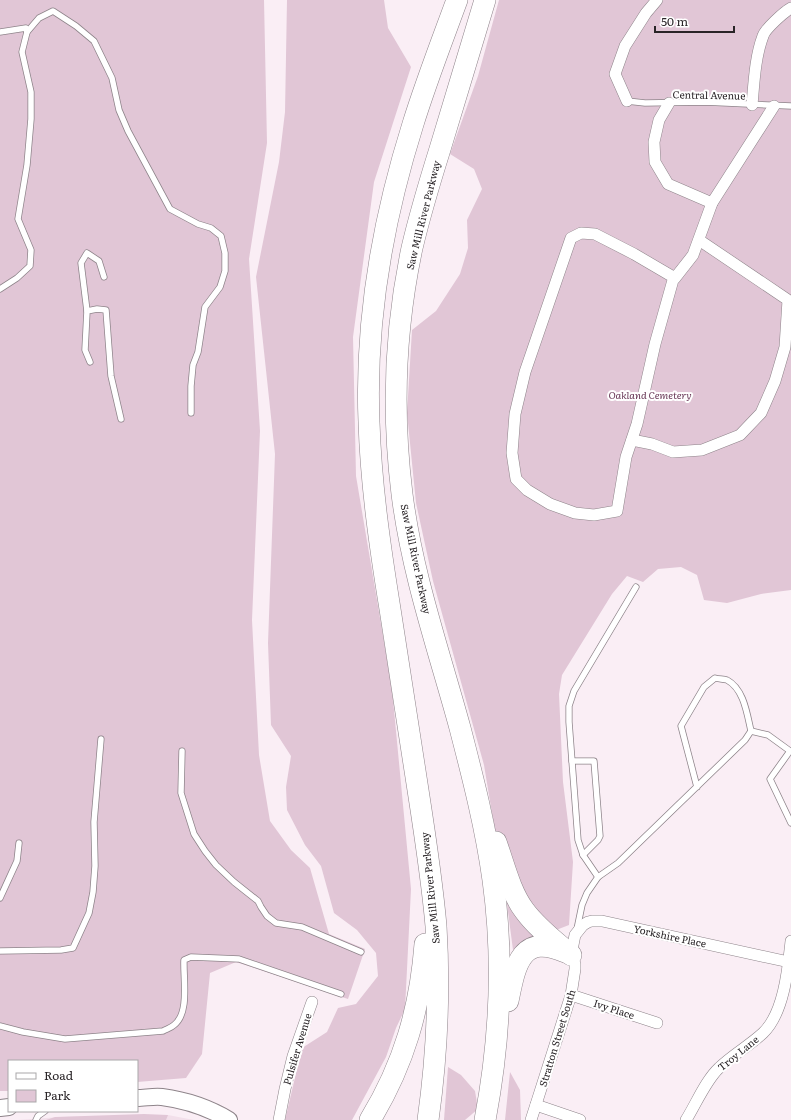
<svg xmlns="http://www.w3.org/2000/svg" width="791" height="1120" font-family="Literata,serif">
  <rect width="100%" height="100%" fill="#faeef5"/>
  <!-- built -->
  <path fill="#f2dfea" d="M168,1115l26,5h-176l42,-3z"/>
  <!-- green -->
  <g fill="#e1c6d6">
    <path d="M0,0h264l3,143 -18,116 11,172 -8,189 7,135 11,66 21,29 19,18 19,66 36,15 -17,50 -112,-37 -26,11 -8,81 -16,24 -49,4v-21h-128v30h-9z"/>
    <path d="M287,0h97l4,28 23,39 -37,115 -21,155 3,139 36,213 19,200 -6,120 -9,19 -10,29 -34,63h-67l17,-72 25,-16 11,-24 18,-4 22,-28 -2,-23 -19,-23 -23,-17 -13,-47 -16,-21 -18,-35 -1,-23 5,-31 -20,-31 -3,-82 7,-189 -19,-177 23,-115 6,-50z"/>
    <path d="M499,0h292v590l-30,4 -34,9 -23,-3 -7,-25 -16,-8 -23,2 -15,13 -16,-6 -15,18 -50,81 -3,19 4,88 10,80 -4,63 -36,14 -20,11 -6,-46 -23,-139 -51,-184 -17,-78 -9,-90 5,-83 24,-19 24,-37 8,-26 -1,-28 15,-31 -8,-20 -24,-15 28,-78z"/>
    <path d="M448,1067l13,8 14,16 3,18 -13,11h-21z"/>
    <path d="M510,1072l10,18 1,30h-16z"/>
    <path d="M144,1114l24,1 -2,5h-120l9,-3z"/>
  </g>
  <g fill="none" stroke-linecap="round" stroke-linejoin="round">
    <!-- lane casing -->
    <g stroke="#8e848a" stroke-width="7">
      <g id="lane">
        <path d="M0,32l26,-4 1,4 12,-14 14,-7 23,15 18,15 18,37 7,32 9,21 42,78 28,15 13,4 10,8 4,17v18l-5,16 -15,20 -7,45 -5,13 -2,21v27"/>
        <path d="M627,101l18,2 60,-1 86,4"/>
        <path d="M0,289l17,-11 13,-12 1,-16 -13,-31 9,-54 4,-46v-27l-9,-40 5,-20"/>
        <path d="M87,311l-6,-48 6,-10 12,8 5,16"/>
        <path d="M90,362l-5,-12 2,-39 10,-2 9,1 5,66 10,43"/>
        <path d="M751,731l17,4 22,16 -20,28 21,44"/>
        <path d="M182,751l-1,42 13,41 11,17 11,14 18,17 24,19 3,6 6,9 9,7 26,4 59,25"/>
        <path d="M572,761h22l6,75 -2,4 -15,15"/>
        <path d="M598,877l-15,-22 -5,-15 -9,-118v-16l5,-15 62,-104"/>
        <path d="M0,898l17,-37 2,-18"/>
        <path d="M577,929l5,-24 5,-12 11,-16 20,-14 127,-123 6,-9c-4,-17 -7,-42 -24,-51 -3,-1 -9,-1 -12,-2l-11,9 -23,39 16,61"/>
        <path d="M0,951l61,-1 12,-2 16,-35 4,-21 2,-26 -1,-44 7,-83"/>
        <path d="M0,1026l23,6 42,7 98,-8c3,-2 8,-3 11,-6 16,-12 9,-47 10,-65l7,-3 48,2 102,35"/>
        <path d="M36,1120l2,-4 7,-5"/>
      </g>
    </g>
    <!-- street casing -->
    <g stroke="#8e848a" stroke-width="12">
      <g id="street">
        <path d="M627,101l-12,-27 10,-28 21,-33 11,-13"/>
        <path d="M669,103l-10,17 -5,22 1,20 13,22 44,19"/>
        <path d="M752,105c2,-22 3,-48 11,-69 2,-7 21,-24 28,-28"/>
        <path d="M675,278l-41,-24 -39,-20 -14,-1 -10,5 -46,134 -10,42 -3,39 4,26 11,11 23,14 25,9 19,2 23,-4 9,-54 11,-33 18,-80 18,-64 2,-2 18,-23 19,-52 62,-97"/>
        <path d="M632,440l20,4 21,8 29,-2 38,-15 21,-22 14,-32 10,-34 3,-47 -89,-60"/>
        <path d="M571,995l86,28"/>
        <path d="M536,1105l44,15"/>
        <path d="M279,1120l6,-31 8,-33 19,-54"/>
        <path d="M531,1120l40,-125 4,-26v-5l-4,-9 4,-20 8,-10 5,-3 4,-1h10l187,41"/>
        <path d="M686,1120c10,-16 20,-40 33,-52 13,-13 30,-22 44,-35 21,-20 25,-64 28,-92"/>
      </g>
    </g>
    <!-- secondary casing -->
    <g stroke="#8e848a" stroke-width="18">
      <g id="secondary">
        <path d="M137,1098c8,0 17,-2 25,-1 23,3 47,11 67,23"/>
        <path d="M0,1108l9,-1"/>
      </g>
    </g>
    <!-- highway casing -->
    <g stroke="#8e848a" stroke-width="22">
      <g id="highway">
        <path d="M496,842c8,22 14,49 28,68 13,18 31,31 47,45"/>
        <path d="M508,1001c7,-34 12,-69 57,-49"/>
        <path d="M370,1120c34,-56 50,-111 55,-176"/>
        <path d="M428,1120c9,-64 12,-129 8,-194 -4,-46 -11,-91 -18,-136 -9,-60 -18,-120 -28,-181 -10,-62 -19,-124 -21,-187 -4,-100 14,-203 44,-298 13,-42 29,-83 44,-124"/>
        <path d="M485,1120c15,-79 19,-160 8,-240 -7,-51 -20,-102 -33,-152 -21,-77 -48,-154 -58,-234 -10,-81 -7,-166 10,-246 8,-34 18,-67 28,-99 15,-50 30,-99 45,-149"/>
      </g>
    </g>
    <!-- lane -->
    <use href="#lane" stroke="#fff" stroke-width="5.5"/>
    <!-- street -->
    <use href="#street" stroke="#fff" stroke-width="11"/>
    <!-- secondary -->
    <use href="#secondary" stroke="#fff" stroke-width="16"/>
    <!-- highway -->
    <use href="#highway" stroke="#fff" stroke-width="21"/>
  </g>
  <g text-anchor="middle" stroke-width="4" stroke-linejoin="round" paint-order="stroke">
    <!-- street labels -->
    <g font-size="10" fill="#292427" stroke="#fff">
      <text transform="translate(709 95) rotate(1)" y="4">Central Avenue</text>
      <text transform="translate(423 215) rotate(-76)" y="4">Saw Mill River Parkway</text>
      <text transform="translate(416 559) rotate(78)" y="4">Saw Mill River Parkway</text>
      <text transform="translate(430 888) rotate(-96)" y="4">Saw Mill River Parkway</text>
      <text transform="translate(670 936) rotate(12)" y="4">Yorkshire Place</text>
      <text transform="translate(614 1009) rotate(18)" y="4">Ivy Place</text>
      <text transform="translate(557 1038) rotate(-73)" y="4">Stratton Street South</text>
      <text transform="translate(297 1049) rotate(-73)" y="4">Pulsifer Avenue</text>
      <text transform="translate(738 1053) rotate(-39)" y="4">Troy Lane</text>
    </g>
    <!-- park labels -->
    <g font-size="10" font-style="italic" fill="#683756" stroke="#fff">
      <text x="650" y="399">Oakland Cemetery</text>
    </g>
  </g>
  <!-- legend -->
  <rect x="8" y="1060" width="130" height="52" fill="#ffffff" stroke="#a9a7a9"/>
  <rect x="16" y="1073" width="20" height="6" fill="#ffffff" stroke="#a9a7a9"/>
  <text x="44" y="1080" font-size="12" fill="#292427">Road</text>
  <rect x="16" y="1090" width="20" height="12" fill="#e1c6d6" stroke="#a9a7a9"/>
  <text x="44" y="1100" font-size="12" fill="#292427">Park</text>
  <!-- scale -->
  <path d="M655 26v6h79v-6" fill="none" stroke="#292427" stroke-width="2"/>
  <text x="661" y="26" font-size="12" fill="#292427" stroke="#ffffff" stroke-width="3" paint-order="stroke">50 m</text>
</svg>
